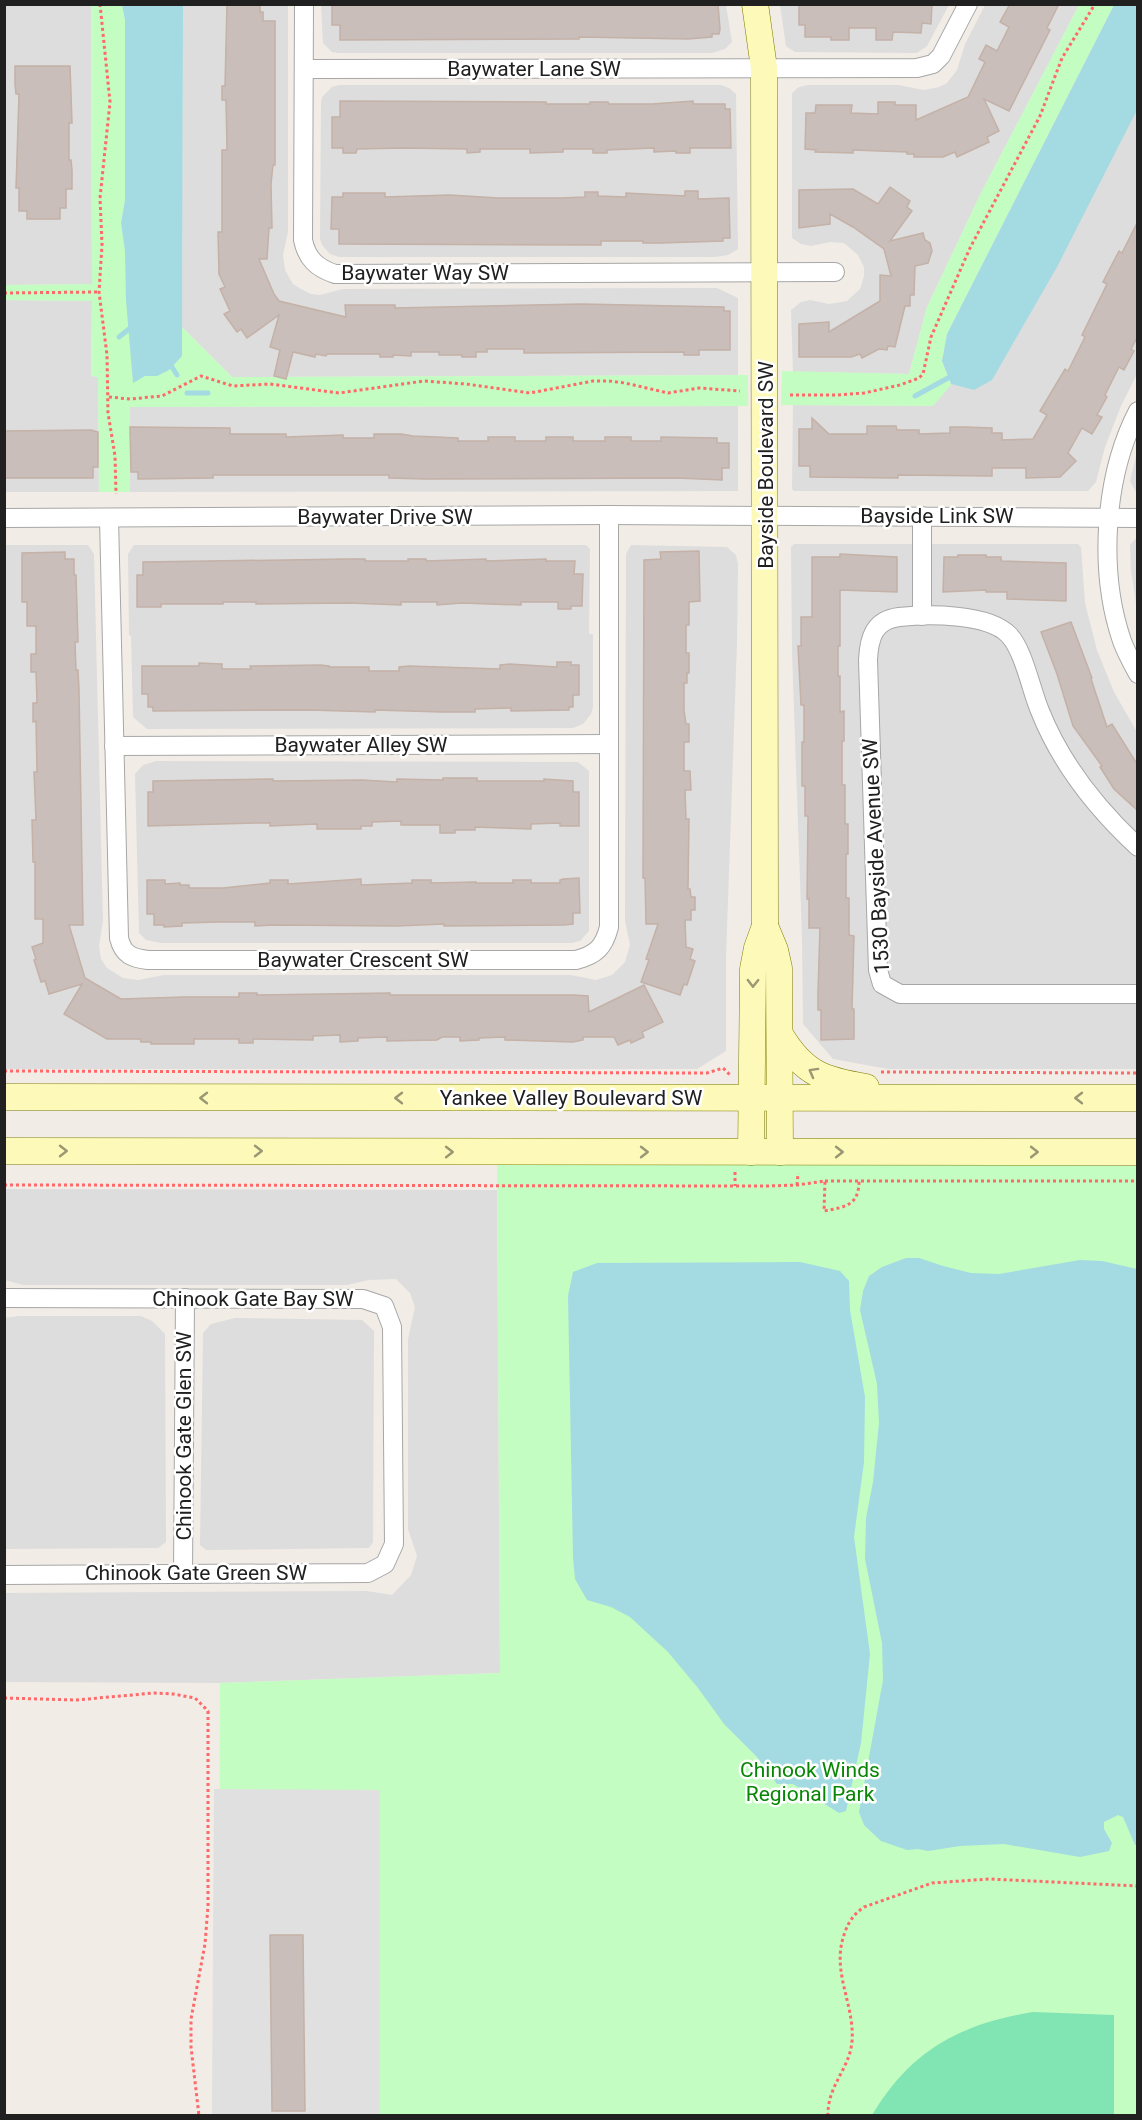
<svg xmlns="http://www.w3.org/2000/svg" width="1142" height="2120" font-family="Roboto,sans-serif">
  <rect width="100%" height="100%" fill="#f1ece6"/>
  <!-- residential -->
  <g fill="#dedddd">
    <path d="M4,5h87l1,279 -86,1z"/>
    <path d="M183,5h105v227l-5,23 2,15 8,14 6,4 12,6 9,1 23,-6 374,-1 21,10v77l-506,2 -50,-50z"/>
    <path d="M321,5h405l6,37 -7,7 -13,4h-374l-6,-1 -9,-9z"/>
    <path d="M780,5h169l-22,41 -10,7h-7l-115,-1 -9,-6z"/>
    <path d="M985,5h94l-99,190 -53,112 -18,67 -116,-2 -2,-62 10,-8 9,-2 19,4 18,-3 13,-12 4,-13v-9l-6,-12 -14,-12 -14,-1 -19,4 -10,-2 -9,-6v-145l7,-6 9,-2h90l26,5 15,-3 8,-4 10,-13 8,-26z"/>
    <path d="M339,85h382l8,3 7,6 2,155 -10,6 -13,2h-376l-9,-3 -8,-9 -2,-6 1,-137 1,-5 10,-10z"/>
    <path d="M1137,109v265l-16,32 -16,41 -9,35 -8,9h-294l-2,-2 1,-84 139,1 19,-22 23,6z"/>
    <path d="M5,300l87,1 -1,75 7,1 1,115h-94z"/>
    <path d="M738,406v85l-608,1v-85z"/>
    <path d="M1137,452l1,42h-1l-7,-13z"/>
    <path d="M1137,537v73l-6,-39 -1,-26z"/>
    <path d="M794,544h284l3,3 4,56 12,47 17,42 23,40v337h-249l-55,-10 -30,-35 -1,-86 -10,-286 -1,-105z"/>
    <path d="M4,545h84l6,9 9,367 -4,25 2,13 6,9 16,10 15,2 26,-5h407l25,5 16,-5 13,-13 5,-17 -5,-24 1,-367 5,-9 96,2 9,8 2,9 -1,79 -11,315v93l-29,18h-692z"/>
    <path d="M134,545h452l4,4 -1,85h4v73l-2,7 -8,10 -10,4 -426,1 -14,-12 -2,-81 -2,-1 -1,-81z"/>
    <path d="M156,761l422,1 11,9v160l-9,10 -8,2h-411l-15,-3 -7,-7 -4,-159 8,-9z"/>
    <path d="M5,1189l492,1 3,483 -280,10 -215,-1v-89l362,-2 25,4 19,-20 6,-19 -9,-27v-190l7,-32 -5,-14 -14,-14 -27,1 -22,5h-324l-18,-5z"/>
    <path d="M18,1316h123l11,5 13,13 1,208 -8,6 -153,1v-231z"/>
    <path d="M235,1318l127,2 12,11 -1,211 -4,6 -163,2 -6,-5 3,-212 8,-9z"/>
  </g>
  <!-- park -->
  <g fill="#c3fdc2">
    <path d="M91,5h31l3,15v180l-4,23 24,153c18,0 26,-7 37,-21v-28l50,50 516,-2v31l-618,1v85h-31l-1,-115 -7,-1 1,-75 -87,-1 1,-15 86,-1z"/>
    <path d="M1079,5h35l-167,329 -5,27 9,24 -18,21 -152,-1 1,-34 127,3 18,-67 53,-112z"/>
    <path d="M497,1160l640,6v949l-918,1 1,-433 280,-10z"/>
  </g>
  <!-- pitch -->
  <path fill="#80e4b3" d="M1033,2012l81,3v100h-242c39,-65 88,-91 161,-103z"/>
  <!-- parking -->
  <path fill="#e0e0e0" d="M214,1789l166,1v325l-168,1z"/>
  <!-- water -->
  <g fill="#a4dae1">
    <path d="M122,5h61l-1,351 -13,14 -12,6h-12l-12,7 -7,-83 -1,-49 -4,-28 4,-23v-180z"/>
    <path d="M1114,5h23v105l-80,157 -65,113 -18,10 -23,-6 -9,-23 5,-27z"/>
    <path d="M906,1258h13l24,8 28,7 28,1 81,-14 22,1 35,8v576h-2l-12,-28 -5,-2 -14,7v7l8,14 -3,8 -29,6 -76,-13 -44,2 -32,5 -10,-2 -11,1 -26,-9 -17,-16 -5,-13 24,-132 -1,-37 -17,-84 1,-41 7,-36 6,-59 -2,-39 -17,-74 3,-19 6,-15 13,-9z"/>
    <path d="M800,1262l40,9 9,10 1,29 15,87 -1,65 -10,75 16,117 -9,89 -15,68 -7,2 -46,-29h-16l-20,-27 -33,-33 -26,-36 -30,-36 -38,-35 -19,-10 -24,-7 -12,-21 -2,-22 -5,-261 5,-24 24,-9z"/>
  </g>
  <g fill="none" stroke-linecap="round" stroke-linejoin="round">
    <!-- stream -->
    <g stroke="#a4dae1" stroke-width="5">
      <path d="M119,337l15,-12"/>
      <path d="M166,363l6,4 5,8"/>
      <path d="M187,393h21"/>
      <path d="M915,396l33,-18"/>
    </g>
  </g>
  <!-- building -->
  <g fill="#c9beb9" stroke="#c4b1a7" stroke-width="1.5">
    <path d="M227,4h33v8h3v9h12v144h-2l-2,19 1,44h-3l-2,31h-8l15,35 5,7 67,16 -1,-12h50v3l187,-4 142,3v4h6v39h-31v5h-15v-3l-160,1v-4h-37v3h-11v5h-14v-2h-23v-3h-28v4l-18,-1v2h-13v-3h-53l-1,2 -10,-2 -1,3 -22,-5 -7,27 -12,-3 6,-26 -10,-3 9,-32 -32,23 -6,-9 -4,3 -13,-18 6,-3 -10,-22 5,-2 -6,-13 -1,-42h4v-82h5l-1,-50h-4v-14h3z"/>
    <path d="M332,4h386l2,25 -1,5h-7v3l-24,2 -109,-2v2l-239,1v-15h-8z"/>
    <path d="M799,4h133l-1,20 -9,-1 -1,10 -28,-1 -1,8h-16v-12h-27v12h-18v-3h-26v-12h-6z"/>
    <path d="M1010,4h49l-12,24 3,2 -41,81 -25,-12 15,32 -12,6 2,5 -32,15 -2,-5 -12,5h-29v-3h-7v-2l-54,-2v3l-38,-1 1,-2 -11,-1 1,-36h9l1,-8h36l-1,8 27,1v-12h17v3h21v15l52,-23 17,-35 -6,-3 7,-14 11,6 12,-24 -9,-5z"/>
    <path d="M15,66h55l2,57h-3v37h2l1,10v19h-6v19h-6v11h-33v-8h-8v-23h-3l3,-94h-3l-1,-10z"/>
    <path d="M340,101l206,1v2h44v-2h18l1,2h43l41,-3v3h32v5h5l1,39h-41v5h-14v-2l-22,1v-4l-47,2v3h-14v-4h-30v3l-33,1v-4h-50v3l-13,1v-4l-63,-1 -47,1 -1,4h-13v-5h-11v-31h8z"/>
    <path d="M890,187l20,14 -3,6 5,4 -22,30 33,-8 2,7 5,3 2,8 -4,12 -13,3 -1,29h-4v11h-5l-10,41 -7,-1 -1,4 -8,-1 -17,9 -2,-4 -9,3h-52v-33l30,-2v10l51,-31v-26l11,1 -7,-27 -31,-22 -23,-13v10l-31,4v-38l54,-1 25,15z"/>
    <path d="M685,191h13v8l31,-1 1,40h-7v3l-62,2h-18v-2h-42v4l-262,-1v-15h-8l1,-32h11v-4h42v4l65,-2 48,3h63l24,-1v-5h13v4l28,1v-4l59,3z"/>
    <path d="M1137,223v115l-6,11 3,2 -10,19 -5,-3 -14,28 2,2 -10,18 5,2 -10,17 -10,-6 -14,25 8,8 -16,16 -34,1v-10h-34v8l-94,-1v3l-88,-1v-11h-11v-37h13v-11l17,16h38v-8h29l1,4h22v4l31,-1v-6h15l27,1v5h10v7l31,-1 14,-24 -7,-4 25,-42 3,2 17,-34 -3,-2 25,-51 -4,-2 16,-31 3,2z"/>
    <path d="M130,427l100,1v6h56v3l57,-2v3h31v-4h27l12,2 45,2v3h30v-4h27v4h31v-4h27v4h32v-4h26v4h30v-4l56,1v5h12v25h-7v12l-45,-2 -252,1 -36,-1v-3h-176v3l-75,1v-7h-7z"/>
    <path d="M91,430l7,2v35h-5v11h-89v-47z"/>
    <path d="M699,551l1,50 -11,1v23h-3v28h3v20h-2v10h-3v27l2,14h3v18h-5v29h6l1,19h-6l1,29h3l-1,70h2l1,8h4v13h-4v10h-6l1,27 7,2 -3,10 5,2 -8,24 -3,-1 -4,11 -39,-13 8,-22 -3,-1 12,-35h-12l-1,-46h-2l1,-318 17,-1 -1,-7z"/>
    <path d="M65,552v7h9v16h2l2,67h-3l1,28h2l1,19 4,236h-14l16,53 36,21 64,-2h54v-4h18v2l133,-2v2h184l14,1 1,16 55,-27 19,37 -21,10 2,5 -13,6 -1,-3 -12,5 -4,-8h-31v3l-10,2 -68,-2v-3l-26,1v2l-19,1v-4h-18l-5,3 -50,1v-4l-29,1v3l-18,1v-7l-27,1v4l-60,-1v4h-14v-4h-45v5h-43v-2h-10l-1,-3h-33l-43,-25 18,-30 -33,10 -4,-13 -4,1 -7,-22 2,-1 -4,-12 11,-4v-24h-8v-57h-2l-1,-42h4l-2,-48h3l-1,-51 -3,1v-19h4l-1,-31h-5v-18h5v-28h-9v-24h-5v-49z"/>
    <path d="M840,554l57,3v35l-57,-2v56h-2v30h2v36l4,-1v30h-2v44h3v39h3v30h-2v44h3v37l5,1 -2,73h2v30l-33,1v-30h-3v-18l2,-64h-11v-30l-2,1 1,-83h-3v-30h-3v-44h2v-37h-3l-3,-59h3v-29h11v-60h28z"/>
    <path d="M958,555h28v2h15v4l65,2v38l-59,-2v-7h-21v-2l-43,2 1,-35h14z"/>
    <path d="M348,559h17v2h43v-2h18v2l60,-2v2l60,-2v2h29l-1,13h9l-1,32h-11v3h-13v-7h-37v3l-59,-2 -25,2v-3h-36v3l-53,-2 -92,1v-2h-33v2h-62v3h-24v-32h6v-13z"/>
    <path d="M1071,622l21,56 -1,1 16,48 5,-3 25,40v46l-23,-21 -14,-22 2,-1 -29,-40 -16,-52 -16,-42z"/>
    <path d="M557,662h14v3h8v30h-6v12h-4v3l-58,1v-3l-36,1v3h-34l-66,-2v2l-66,-2 -156,1v-4h-5v-13h-6v-28h57v-3l23,1v5h29l-1,-3 70,-1 9,1v1h40v4h30v-4l10,-1 91,3v-4l10,-1 47,3z"/>
    <path d="M443,778h34v3h67v-2l29,2v11h6v34h-19v-3l-29,1v5l-56,-2v3h-20v3h-15v-8h-39v-4l-29,1v4h-11v3h-44v-5l-47,2v-3h-14l-108,3v-34h5v-11l120,-2v2l89,-1 35,2v-3l46,1z"/>
    <path d="M579,878l1,35h-7v11l-10,1 -119,1v-2l-47,2 -123,-1 -19,1v-4h-35l-38,1v3l-18,1v-2h-10v-11h-7v-34h18v4l15,-1v2h9v3h34l47,-5v-3h18v4l73,-5v6l51,-2v-3h19v3l45,-1v1h37v-3h18v3h29v-3l3,-1z"/>
    <path d="M270,1935h33l2,176h-33z"/>
  </g>
  <g fill="none" stroke-linecap="round" stroke-linejoin="round">
    <!-- street casing -->
    <g stroke="#a7a7a7" stroke-width="20">
      <g id="street">
        <path d="M304,4l-1,236c4,19 14,28 32,34l500,-2"/>
        <path d="M304,69l613,-1 16,-4 8,-8 27,-52"/>
        <path d="M1138,411c-34,65 -40,160 -16,230 4,11 10,22 16,33"/>
        <path d="M922,516v100"/>
        <path d="M4,518l605,-3 529,3"/>
        <path d="M109,518l10,420c4,17 13,20 29,22h428c20,-5 28,-13 33,-33v-412"/>
        <path d="M114,746l494,-2"/>
        <path d="M1138,847c-42,-39 -77,-83 -98,-136 -9,-21 -16,-60 -31,-76 -21,-22 -82,-21 -110,-18 -25,3 -30,21 -31,43l10,310 4,14 18,10h238"/>
        <path d="M4,1298l359,1 21,7 8,21 2,217 -9,20 -17,9 -364,2"/>
        <path d="M183,1573l2,-275"/>
      </g>
    </g>
    <!-- secondary casing -->
    <g stroke="#7e7e00" stroke-width="27">
      <g id="secondary">
        <path d="M765,926l10,24 4,18 1,184"/>
        <path d="M781,1036c23,38 43,44 85,51"/>
        <path d="M4,1097l1134,1"/>
        <path d="M4,1151l1134,1"/>
        <path d="M751,1152l2,-183 4,-21 8,-22 -1,-858 -9,-64"/>
      </g>
    </g>
    <!-- path -->
    <g stroke="#ff696a" stroke-width="3" stroke-dasharray="3 3" stroke-linecap="butt">
      <path d="M100,4l10,98 -10,96 2,47 -3,47 8,63 1,58 7,43 1,38"/>
      <path d="M4,293l95,-1"/>
      <path d="M790,395h47l27,-2 36,-8 19,-7 4,-4 8,-37 39,-89 70,-132 22,-58 33,-54"/>
      <path d="M109,397l21,2 32,-3 39,-20 32,10 37,-2 69,9 85,-12 42,3 64,9 63,-12h16l16,2 43,10 31,-5 41,3"/>
      <path d="M4,1071l703,2 16,-5 7,7"/>
      <path d="M881,1072l257,1"/>
      <path d="M735,1172v14"/>
      <path d="M825,1181h313"/>
      <path d="M4,1185l764,1 29,-1 28,-4 -1,30c22,-4 35,-6 35,-30"/>
      <path d="M797,1185l1,-12"/>
      <path d="M4,1698l72,2 78,-7 19,1 22,4 13,13v195l-3,38 -14,75v28l8,69"/>
      <path d="M828,2116c-1,-30 21,-46 24,-74 3,-39 -22,-71 -7,-110 4,-11 9,-18 19,-25l68,-24 57,-4 149,7"/>
    </g>
    <!-- street -->
    <use href="#street" stroke="#fff" stroke-width="18"/>
    <!-- secondary -->
    <use href="#secondary" stroke="#fdf9b8" stroke-width="26"/>
  </g>
  <!-- one-way arrows -->
  <defs><path id="oneway-chevron" d="M-2-3.5L2.5 0L-2 3.5" fill="none" stroke-width="1.6" stroke-linecap="round" stroke-linejoin="round" transform="scale(1.5)"/></defs>
  <g stroke="#9a9774">
    <use href="#oneway-chevron" transform="translate(753 983) rotate(91)"/>
    <use href="#oneway-chevron" transform="translate(813 1072) rotate(-151)"/>
    <use href="#oneway-chevron" transform="translate(204 1098) rotate(180)"/>
    <use href="#oneway-chevron" transform="translate(399 1098) rotate(180)"/>
    <use href="#oneway-chevron" transform="translate(1079 1098) rotate(-180)"/>
    <use href="#oneway-chevron" transform="translate(63 1151)"/>
    <use href="#oneway-chevron" transform="translate(258 1151)"/>
    <use href="#oneway-chevron" transform="translate(449 1152)"/>
    <use href="#oneway-chevron" transform="translate(644 1152)"/>
    <use href="#oneway-chevron" transform="translate(839 1152)"/>
    <use href="#oneway-chevron" transform="translate(1034 1152)"/>
  </g>
  <g text-anchor="middle" stroke-width="5" stroke-linejoin="round" paint-order="stroke">
    <!-- street labels -->
    <g font-size="21" fill="#202020" stroke="#fff">
      <text x="534" y="76">Baywater Lane SW</text>
      <text x="425" y="280">Baywater Way SW</text>
      <text transform="translate(766 465) rotate(-90)" y="7">Bayside Boulevard SW</text>
      <text x="937" y="523">Bayside Link SW</text>
      <text x="385" y="524">Baywater Drive SW</text>
      <text x="361" y="752">Baywater Alley SW</text>
      <text transform="translate(876 856) rotate(-93)" y="7">1530 Bayside Avenue SW</text>
      <text x="363" y="967">Baywater Crescent SW</text>
      <text x="571" y="1105">Yankee Valley Boulevard SW</text>
      <text x="253" y="1306">Chinook Gate Bay SW</text>
      <text transform="translate(184 1436) rotate(-90)" y="7">Chinook Gate Glen SW</text>
      <text x="196" y="1580">Chinook Gate Green SW</text>
    </g>
    <!-- park labels -->
    <g font-size="21" fill="#088705" stroke="#fff">
      <text x="810" y="1777">Chinook Winds<tspan x="810" dy="24">Regional Park</tspan></text>
    </g>
  </g>
  <!-- border -->
  <rect width="1142" height="2120" fill="none" stroke="#202020" stroke-width="12"/>
</svg>
